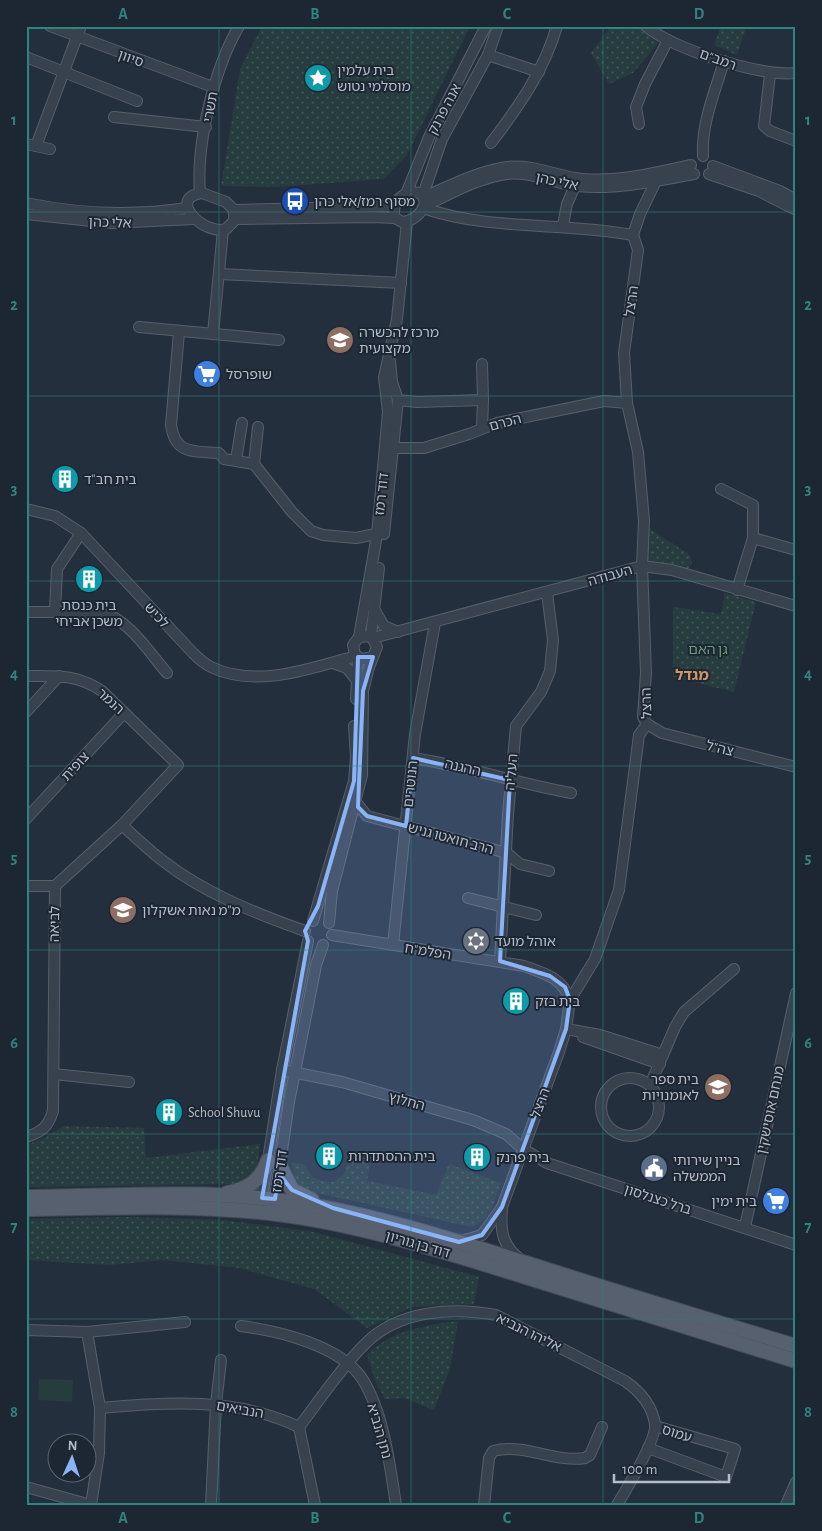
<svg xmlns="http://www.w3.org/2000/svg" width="822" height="1531" font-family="'Alegreya Sans','Noto Sans Hebrew',sans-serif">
  <defs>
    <pattern id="grass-dots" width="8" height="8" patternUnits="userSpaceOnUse" patternTransform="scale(1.25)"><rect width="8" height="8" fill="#263c3f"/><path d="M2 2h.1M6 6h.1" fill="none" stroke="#435659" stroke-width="1.8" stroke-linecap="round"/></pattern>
  </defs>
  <rect width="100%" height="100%" fill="#242f3e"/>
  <!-- grass -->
  <g fill="url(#grass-dots)">
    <path d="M262,26h208l-63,129 -23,24 -110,8 -53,-1 19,-117z"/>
    <path d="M611,26h30l17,17 -25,30 -24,11 -18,-31z"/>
    <path d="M721,26h26l-10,29 -23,-10z"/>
    <path d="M647,527l43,28 2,8 -5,8 -42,-9z"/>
    <path d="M725,593l31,9 -22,90 -61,-15v-70l48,7z"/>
    <path d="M64,1126l80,2 2,30 114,-14 -3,24 -12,16 -219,3v-42l14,-5z"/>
    <path d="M350,1159l20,4 -3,18 69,14 13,-31 52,19c-6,17 -10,37 -29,44l-164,-36 -12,-8 -4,-20 13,1c5,14 14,18 29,18l9,-7z"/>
    <path d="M128,1217l95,3 91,12 165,45 -5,27 -62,3 -45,21 -53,-39 -75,-21 -76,-8 -54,5 -83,-5v-41z"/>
    <path d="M458,1321l-8,48 -16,41 -30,-12 -19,1 -9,-16 -9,-28c25,-25 58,-30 91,-34z"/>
  </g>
  <!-- garden -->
  <path fill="#263c3f" d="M39,1379l34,1 -1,22 -34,-2z"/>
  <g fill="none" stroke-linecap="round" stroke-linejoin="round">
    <!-- minor casing -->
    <g stroke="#565f6c" stroke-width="12">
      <g id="minor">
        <path d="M50,26l163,61"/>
        <path d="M646,26c26,23 115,51 150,47"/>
        <path d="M488,55l51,17"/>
        <path d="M26,57l111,44"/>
        <path d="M770,74l-6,52 6,5 26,10"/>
        <path d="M114,117l92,10"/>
        <path d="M639,124l-3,-17 9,-23 23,-44"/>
        <path d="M491,143c28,-37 53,-72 66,-117"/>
        <path d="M26,144l24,5"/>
        <path d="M36,146l45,-120"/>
        <path d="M703,156c-2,-32 12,-64 21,-95"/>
        <path d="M713,166l67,25 16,9"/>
        <path d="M709,174l50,17 37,19"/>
        <path d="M656,181l-16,33 -7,21 5,15 -14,103 3,50 11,49 6,69 -2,45 4,107 -3,44 4,7 15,9 134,34"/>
        <path d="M200,193c-4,-49 14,-124 39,-167"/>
        <path d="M202,193l24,9 8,8v11l-8,8c-22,7 -60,-31 -24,-36z"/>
        <path d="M406,194l23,-57 57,-111"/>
        <path d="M423,195l19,-56 46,-84 10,-29"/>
        <path d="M424,197c26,-11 54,-26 83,-30 26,-3 49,9 75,12 35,3 74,-6 109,-14"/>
        <path d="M26,203c53,11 108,13 161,5"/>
        <path d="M425,206c25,-12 53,-28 81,-32 26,-3 46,9 71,12 38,4 80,-5 117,-12"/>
        <path d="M423,208c66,23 142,14 210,27"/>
        <path d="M234,210l160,-4"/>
        <path d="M26,214l85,9 82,-4"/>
        <path d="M235,219l138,-2 22,1 7,4c11,-1 19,-8 23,-18l-2,-9c-15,-9 -33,6 -28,23"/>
        <path d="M563,225l4,-21 8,-18"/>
        <path d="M219,274l182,9"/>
        <path d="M139,327l140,13"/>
        <path d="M179,332l-8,93c4,30 23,26 48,28l5,6 30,5 38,48 19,19 12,4 33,3 25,-5"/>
        <path d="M213,334l10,-104"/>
        <path d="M482,364l1,36"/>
        <path d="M398,400l19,2 66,-2 -1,28"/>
        <path d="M389,448h35l45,-14 28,-11 107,-22 23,2"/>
        <path d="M236,460l6,-37"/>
        <path d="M254,464l4,-37"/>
        <path d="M721,489l32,16v33l-16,52"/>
        <path d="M26,509l29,7 26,17 112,120c5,5 12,11 18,14 46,22 100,1 145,-11"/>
        <path d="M384,534l14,-134 -6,-18 -2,-21"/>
        <path d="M753,538l43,12"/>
        <path d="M374,609l10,17 14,6"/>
        <path d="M55,611l2,-42 24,-36"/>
        <path d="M26,612h76c28,9 46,39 65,61"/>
        <path d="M371,636l8,-68"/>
        <path d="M359,637l18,-102 11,-123 -4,-35 13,-58 10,-97"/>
        <path d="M373,638l269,-72 30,4 124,36"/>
        <path d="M333,663l14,5 11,14"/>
        <path d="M26,676c31,0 50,-2 76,15l76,74 -56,60 -67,61 -2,225c-5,16 -11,21 -27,26"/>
        <path d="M356,699l2,-42"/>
        <path d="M26,712l33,-36"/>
        <path d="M413,758c53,8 104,25 158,35"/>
        <path d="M356,802l11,14 140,37 13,11 29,7"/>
        <path d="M26,819l98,-106"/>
        <path d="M122,825c13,12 27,25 41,36 41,32 94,53 142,70"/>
        <path d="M26,886h29"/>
        <path d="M468,898l68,17"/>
        <path d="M313,921l41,-140 2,-24 -2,-31"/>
        <path d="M329,923l3,-32 30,-116 1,-84 6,-24 8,-20 -6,-11 -12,1 -6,8 2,10 7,4 11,-2"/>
        <path d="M332,935l192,31c21,8 38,11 46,34"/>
        <path d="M393,945l22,-211 20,-111"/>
        <path d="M500,961l8,-147 8,-88 25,-34 9,-21 3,-31 -6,-47"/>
        <path d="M566,1029l34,6 63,20"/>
        <path d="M583,1037l77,27"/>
        <path d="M282,1070l60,12 131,38 33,14 17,15 24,14 249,82"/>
        <path d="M54,1074l75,8"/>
        <circle cx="630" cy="1107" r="29"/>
        <path d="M650,1085l25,-58 9,-15 50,-43"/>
        <path d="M265,1205l-3,-7 20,-128 26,-129"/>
        <path d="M272,1205l3,-6 14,-97 27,-137 7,-20"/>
        <path d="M502,1211c-2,21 1,35 18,48"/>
        <path d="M745,1227l51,-234"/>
        <path d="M461,1241l21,-6 20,-28 57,-155 7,-23 4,-29 25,-41 24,-69 20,-155 8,-11"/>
        <path d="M241,1326c37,5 100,19 122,54 21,34 27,86 33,125"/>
        <path d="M26,1330l61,2 98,-10"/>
        <path d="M87,1332l13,76 -1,45 -8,52"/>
        <path d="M100,1408c67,-6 136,-11 199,19l16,78"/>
        <path d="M299,1427c20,-26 43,-61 67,-84 33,-33 87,-36 130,-28l129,66c16,11 27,24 30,43 2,15 -29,66 -38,81"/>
        <path d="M648,1448l78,29 9,-28 -80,-23"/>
        <path d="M26,1487l65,18"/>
        <path d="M211,1505l5,-101 5,-44"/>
        <path d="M484,1505l5,-47 4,-7c31,-8 63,12 92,7l5,-3 12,-28"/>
        <path d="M786,1505l10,-23"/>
      </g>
    </g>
    <!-- major casing -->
    <g stroke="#414a57" stroke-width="16">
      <g id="major">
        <path d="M280,1166l12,24 20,10"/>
        <path d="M227,1193c22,-4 34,-13 41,-33"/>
        <path d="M26,1197c83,0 168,-8 250,3 87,11 168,37 250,63 90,29 180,56 270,83"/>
        <path d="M26,1209c80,-1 163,-5 243,4 88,10 173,38 257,64 90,28 180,56 270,84"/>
      </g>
    </g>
    <!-- minor -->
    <use href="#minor" stroke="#38414e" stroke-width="10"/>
    <!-- major -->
    <use href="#major" stroke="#56606e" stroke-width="14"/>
  </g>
  <!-- marked area -->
  <path fill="#8ab4f8" fill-opacity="0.2" stroke="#8ab4f8" stroke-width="4" stroke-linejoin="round" d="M358,657h15l-10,34 -5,116 9,9 39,10 7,-68 97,22 -10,181 50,15 15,11 5,13 -4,29 -64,178 -20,28 -23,7 -126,-34 -41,-18 -13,-16 -4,25 -13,-1 46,-257 -3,-10 13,-25 36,-125z"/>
  <!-- grid -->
  <path fill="none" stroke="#308480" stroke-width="1" stroke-opacity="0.55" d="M219,26v1479M411,26v1479M603,26v1479M26,212h770M26,396h770M26,581h770M26,766h770M26,950h770M26,1134h770M26,1319h770"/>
  <!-- icons -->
  <defs>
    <g id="sight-disc" transform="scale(1.4375)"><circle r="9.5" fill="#0f9aa8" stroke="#1d2633"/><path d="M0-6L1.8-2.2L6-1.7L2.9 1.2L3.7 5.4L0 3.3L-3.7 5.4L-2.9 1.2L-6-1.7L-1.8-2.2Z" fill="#fff"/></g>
    <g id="bus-disc" transform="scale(1.4375)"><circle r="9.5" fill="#1a4fb4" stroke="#1d2633"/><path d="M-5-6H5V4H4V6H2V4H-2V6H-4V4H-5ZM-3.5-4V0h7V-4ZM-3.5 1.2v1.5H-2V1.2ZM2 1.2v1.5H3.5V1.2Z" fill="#fff"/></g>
    <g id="university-disc" transform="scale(1.4375)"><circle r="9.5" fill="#8d6e63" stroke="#1d2633"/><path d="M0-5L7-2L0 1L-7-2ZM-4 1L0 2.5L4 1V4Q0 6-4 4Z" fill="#fff"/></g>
    <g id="supermarket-disc" transform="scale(1.4375)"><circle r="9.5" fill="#3f7fe0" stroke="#1d2633"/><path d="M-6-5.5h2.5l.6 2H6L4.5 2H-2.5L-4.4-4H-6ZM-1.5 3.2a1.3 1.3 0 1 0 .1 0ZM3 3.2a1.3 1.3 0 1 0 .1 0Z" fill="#fff"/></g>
    <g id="building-disc" transform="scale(1.4375)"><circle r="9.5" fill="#0f9aa8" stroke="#1d2633"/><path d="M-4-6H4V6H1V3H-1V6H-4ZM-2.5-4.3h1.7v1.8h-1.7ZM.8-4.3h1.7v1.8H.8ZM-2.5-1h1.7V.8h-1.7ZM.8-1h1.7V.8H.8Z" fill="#fff"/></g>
    <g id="school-disc" transform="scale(1.4375)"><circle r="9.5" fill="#8d6e63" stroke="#1d2633"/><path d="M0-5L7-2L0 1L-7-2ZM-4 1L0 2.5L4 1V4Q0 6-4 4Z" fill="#fff"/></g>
    <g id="synagogue-disc" transform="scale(1.4375)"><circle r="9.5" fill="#6b7280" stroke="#1d2633"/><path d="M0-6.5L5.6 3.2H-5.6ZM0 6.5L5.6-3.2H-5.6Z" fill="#fff"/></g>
    <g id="civic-disc" transform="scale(1.4375)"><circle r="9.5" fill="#5c6f8a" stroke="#1d2633"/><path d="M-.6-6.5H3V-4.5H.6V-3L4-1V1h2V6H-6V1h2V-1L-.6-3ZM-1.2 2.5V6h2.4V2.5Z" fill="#fff"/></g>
  </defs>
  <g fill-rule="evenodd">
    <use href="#sight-disc" x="318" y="78"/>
    <use href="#bus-disc" x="295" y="201"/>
    <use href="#university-disc" x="340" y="340"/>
    <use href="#supermarket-disc" x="207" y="374"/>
    <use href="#building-disc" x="65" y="479"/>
    <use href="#building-disc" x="89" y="579"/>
    <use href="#school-disc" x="123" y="910"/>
    <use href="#synagogue-disc" x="476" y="941"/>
    <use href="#building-disc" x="516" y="1001"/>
    <use href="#school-disc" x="718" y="1087"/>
    <use href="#building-disc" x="169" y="1112"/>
    <use href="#building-disc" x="329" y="1156"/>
    <use href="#building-disc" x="477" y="1157"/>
    <use href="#civic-disc" x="654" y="1168"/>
    <use href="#supermarket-disc" x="776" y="1201"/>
  </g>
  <g text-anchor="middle" stroke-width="4" stroke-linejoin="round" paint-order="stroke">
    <!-- street labels -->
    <g font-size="14" fill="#b4bcc9" stroke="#1d2633">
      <text transform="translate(131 58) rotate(20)" y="5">סיוון</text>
      <text transform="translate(718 59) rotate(20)" y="5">רמב"ם</text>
      <text transform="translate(210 107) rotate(-80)" y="5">תשרי</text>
      <text transform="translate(444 109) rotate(-62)" y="5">אנה פרנק</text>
      <text transform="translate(557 181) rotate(12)" y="5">אלי כהן</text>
      <text transform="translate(110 222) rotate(2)" y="5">אלי כהן</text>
      <text transform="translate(631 301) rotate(-82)" y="5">הרצל</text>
      <text transform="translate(505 422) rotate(-15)" y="5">הכרם</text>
      <text transform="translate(381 494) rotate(-84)" y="5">דוד רמז</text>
      <text transform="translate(610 575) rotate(-16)" y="5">העבודה</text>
      <text transform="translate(157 615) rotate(47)" y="5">לכיש</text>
      <text transform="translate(111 701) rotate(42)" y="5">הנמר</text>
      <text transform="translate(646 703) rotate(-92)" y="5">הרצל</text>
      <text transform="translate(720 748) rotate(14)" y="5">צה"ל</text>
      <text transform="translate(75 766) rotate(-47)" y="5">צופית</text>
      <text transform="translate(463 767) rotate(13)" y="5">ההגנה</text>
      <text transform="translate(511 772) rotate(-85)" y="5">העליה</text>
      <text transform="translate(410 784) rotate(-84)" y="5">הנוטרים</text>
      <text transform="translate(451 838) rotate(15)" y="5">הרב חואטו גניש</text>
      <text transform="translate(54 924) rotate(-89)" y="5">לביאה</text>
      <text transform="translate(428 951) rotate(9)" y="5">הפלמ"ח</text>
      <text transform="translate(407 1101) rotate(15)" y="5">החלוץ</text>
      <text transform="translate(540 1103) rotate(-70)" y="5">הרצל</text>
      <text transform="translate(770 1110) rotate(-78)" y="5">מנחם אוסישקין</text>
      <text transform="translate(279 1171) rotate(-82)" y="5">דוד רמז</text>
      <text transform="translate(658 1199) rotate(18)" y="5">ברל כצנלסון</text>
      <text transform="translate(418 1244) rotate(16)" y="5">דוד בן גוריון</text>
      <text transform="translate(529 1332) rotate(26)" y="5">אליהו הנביא</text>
      <text transform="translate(240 1409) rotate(10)" y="5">הנביאים</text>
      <text transform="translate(380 1431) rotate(74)" y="5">נתן הנביא</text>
      <text transform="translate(677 1433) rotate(17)" y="5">עמוס</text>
    </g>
    <!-- poi labels -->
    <g font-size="14" fill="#b4bcc9" stroke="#1d2633" text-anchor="start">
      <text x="337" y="75">בית עלמין<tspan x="337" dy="16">מוסלמי נטוש</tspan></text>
      <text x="314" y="206">מסוף רמז/אלי כהן</text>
      <text x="359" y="337">מרכז להכשרה<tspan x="359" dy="16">מקצועית</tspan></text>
      <text x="226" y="379">שופרסל</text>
      <text x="84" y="484">בית חב"ד</text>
      <text x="89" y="610" text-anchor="middle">בית כנסת<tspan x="89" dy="16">משכן אביחי</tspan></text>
      <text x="142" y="915">מ"מ נאות אשקלון</text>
      <text x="495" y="946">אוהל מועד</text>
      <text x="535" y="1006">בית בזק</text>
      <text x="699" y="1084" text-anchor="end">בית ספר<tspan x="699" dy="16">לאומנויות</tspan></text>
      <text x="188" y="1117">School Shuvu</text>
      <text x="348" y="1161">בית ההסתדרות</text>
      <text x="496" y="1162">בית פרנק</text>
      <text x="673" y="1165">בניין שירותי<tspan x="673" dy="16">הממשלה</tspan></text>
      <text x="757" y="1206" text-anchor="end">בית ימין</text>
    </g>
    <!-- park labels -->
    <g font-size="14" fill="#6b9a76" stroke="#1d2633">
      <text x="708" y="654">גן האם</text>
    </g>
    <!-- neighbourhood labels -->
    <g font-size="15" font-weight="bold" fill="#d59563" stroke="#1d2633">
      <text x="692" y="680">מגדל</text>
    </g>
  </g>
  <!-- border -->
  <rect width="822" height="1531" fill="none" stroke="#1d2633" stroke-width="55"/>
  <!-- north arrow -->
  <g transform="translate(72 1458) rotate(3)"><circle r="24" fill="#1d2633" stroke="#59626f"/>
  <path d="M0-4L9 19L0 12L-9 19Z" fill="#8ab4f8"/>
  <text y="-8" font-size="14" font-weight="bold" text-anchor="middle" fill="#b4bcc9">N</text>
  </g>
  <!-- scale -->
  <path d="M614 1474v8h115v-8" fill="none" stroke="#b4bcc9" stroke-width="2.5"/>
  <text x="622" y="1474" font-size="15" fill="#b4bcc9" stroke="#1d2633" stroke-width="4" paint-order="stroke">100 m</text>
  <rect x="28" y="28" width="766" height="1476" fill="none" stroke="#308480" stroke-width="2"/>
  <g font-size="16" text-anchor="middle" font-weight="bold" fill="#308480">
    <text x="123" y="19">A</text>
    <text x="315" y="19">B</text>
    <text x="507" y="19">C</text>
    <text x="699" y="19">D</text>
    <text x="14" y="125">1</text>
    <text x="808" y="125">1</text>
    <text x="14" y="310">2</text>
    <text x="808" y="310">2</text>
    <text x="14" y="494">3</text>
    <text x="808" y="494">3</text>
    <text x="14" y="679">4</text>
    <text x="808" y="679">4</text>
    <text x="14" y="863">5</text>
    <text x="808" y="863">5</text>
    <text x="14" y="1048">6</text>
    <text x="808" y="1048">6</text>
    <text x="14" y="1232">7</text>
    <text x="808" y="1232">7</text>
    <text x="14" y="1417">8</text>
    <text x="808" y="1417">8</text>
    <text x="123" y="1523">A</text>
    <text x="315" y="1523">B</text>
    <text x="507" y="1523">C</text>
    <text x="699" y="1523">D</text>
  </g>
</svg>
